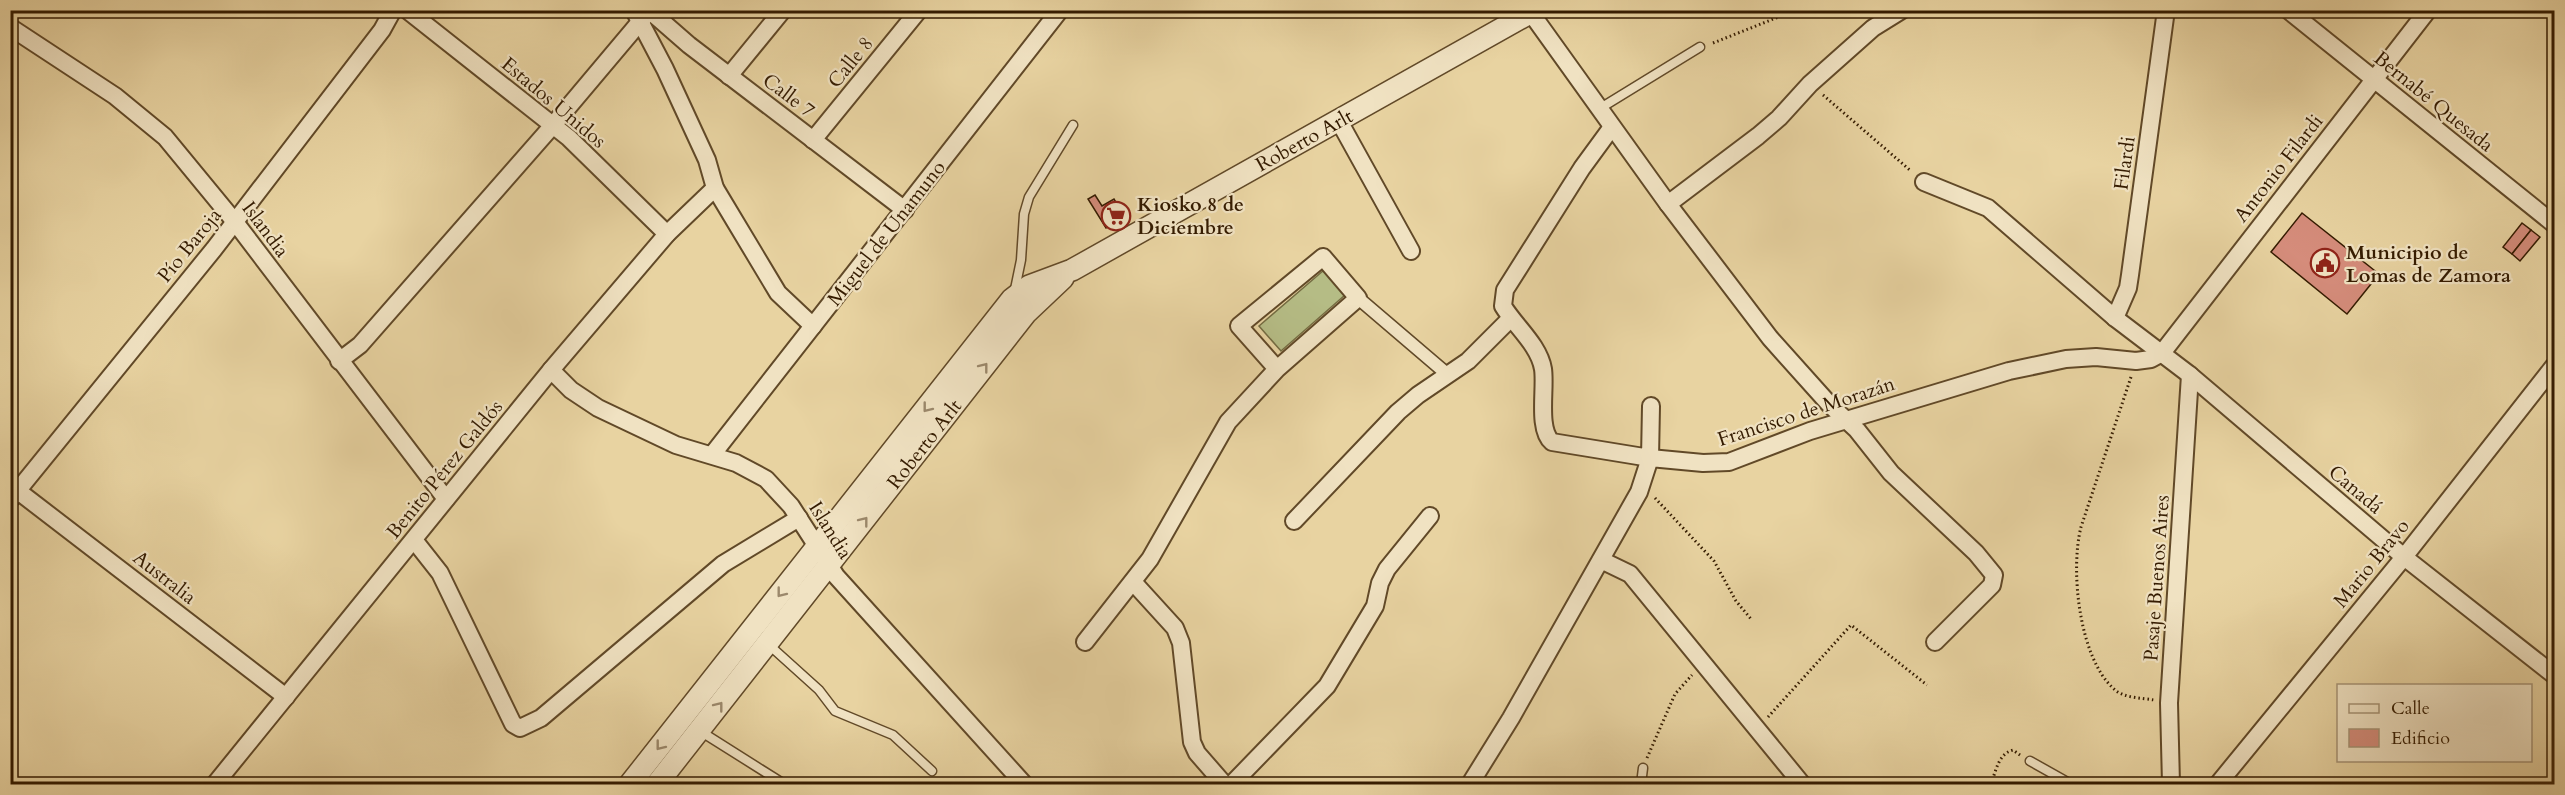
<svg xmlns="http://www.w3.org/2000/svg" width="2565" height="795" font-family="Cardo,serif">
  <rect width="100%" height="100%" fill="#e8d3a1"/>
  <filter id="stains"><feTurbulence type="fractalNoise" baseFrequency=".00333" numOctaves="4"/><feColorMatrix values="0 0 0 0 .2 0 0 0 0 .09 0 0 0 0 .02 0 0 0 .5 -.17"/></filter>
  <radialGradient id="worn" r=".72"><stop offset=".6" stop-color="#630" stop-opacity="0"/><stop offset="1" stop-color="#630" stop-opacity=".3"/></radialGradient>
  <!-- green -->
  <path fill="#b5bc85" stroke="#746c42" stroke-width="1.5" d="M1324,270l21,25 -64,56 -22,-25z"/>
  <!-- building -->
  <g fill="#d58c7b" stroke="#341b00" stroke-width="1.5">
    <path d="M1095,195l7,11 12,-7 10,17 -18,12 -18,-29z"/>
    <path d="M2302,213l77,61 -32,40 -76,-62z"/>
    <path d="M2522,223l9,7 -19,24 -9,-7z"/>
    <path d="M2531,230l9,7 -20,24 -8,-7z"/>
  </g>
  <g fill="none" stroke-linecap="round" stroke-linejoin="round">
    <!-- service casing -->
    <g stroke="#614928" stroke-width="11">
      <g id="service">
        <path d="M1599,109l101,-62"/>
        <path d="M1014,294l7,-34 3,-46 5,-17 44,-72"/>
        <path d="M768,644l51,46 16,21 58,24 39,36"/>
        <path d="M700,731l84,53"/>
        <path d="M2030,761l41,23"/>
        <path d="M1641,784l2,-16"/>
      </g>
    </g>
    <!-- pedestrian casing -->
    <g stroke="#614928" stroke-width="15">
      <path id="pedestrian" d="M1358,298l89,76"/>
    </g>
    <!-- minor casing -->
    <g stroke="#614928" stroke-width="20">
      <g id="minor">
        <path d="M407,10l162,128 98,96"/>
        <path d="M634,10l31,59 42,91 8,28 63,105 35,33"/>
        <path d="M2288,10l266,214"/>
        <path d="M650,11l39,34 216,165"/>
        <path d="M1531,13l137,191 102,134 60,67 27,25 34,43 85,80 18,22 -2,10 -57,57"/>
        <path d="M10,27l105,69 50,41 70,85 211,277"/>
        <path d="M729,76l54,-66"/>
        <path d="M1339,121l72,130"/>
        <path d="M1612,127l-30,41 -77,122 -2,16c12,20 36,39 40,63 3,19 -6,60 9,73l98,16 1,-52"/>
        <path d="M813,140l106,-130"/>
        <path d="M1924,182l64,26 127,110 75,57 214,182 150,118"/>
        <path d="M1668,204l90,-68 21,-18 31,-34 63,-56 29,-18"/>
        <path d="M2115,318l13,-30 2,-13 36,-265"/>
        <path d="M339,361l21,-16 194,-221 96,-114"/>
        <path d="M551,370l20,20 27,18 78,37 60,18 30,16 25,27 45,70 188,208"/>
        <path d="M712,455l348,-445"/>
        <path d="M18,491l268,206"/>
        <path d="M10,500l204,-251 168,-219 11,-20"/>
        <path d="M1294,521l104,-109 20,-17 50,-34 42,-42"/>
        <path d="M414,540l26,33 73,151 7,4 21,-10 182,-154 76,-46"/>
        <path d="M1601,560l29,14 172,210"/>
        <path d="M1134,583l41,45 6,15 11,99 5,11 27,31"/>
        <path d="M1085,642l65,-83 78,-137 49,-53 81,-71 -35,-41 -84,69 38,43"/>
        <path d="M215,784l336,-414 116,-136 48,-46"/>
        <path d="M1232,784l95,-98 48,-80 5,-23 7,-14 43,-53"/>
        <path d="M1470,784l41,-66 128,-226 11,-34 53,5 26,-1 81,-31 199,-60 57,-12 30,-2 40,4 15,-2 11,-6 266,-343"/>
        <path d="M2171,784l-2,-81 21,-328"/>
        <path d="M2218,784l186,-227 150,-191"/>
      </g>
    </g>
    <!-- tertiary casing -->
    <g stroke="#614928" stroke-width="24">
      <g id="tertiary">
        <path d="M630,784l382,-485 17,-13 43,-16 463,-260"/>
        <path d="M657,784l369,-471 37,-35"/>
      </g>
    </g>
    <!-- path -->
    <g stroke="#341b00" stroke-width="3" stroke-dasharray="1.5 3" stroke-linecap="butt">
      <path d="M1713,43l83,-33"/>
      <path d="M1823,95l88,76"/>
      <path d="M2131,377l-50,150c-11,43 -2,131 33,162 9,9 28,9 40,11"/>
      <path d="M1655,498l59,63 22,40 15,18"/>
      <path d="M1768,717l83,-92 76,60"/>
      <path d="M1647,758l28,-64 17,-19"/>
      <path d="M1991,784c5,-13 7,-30 22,-34l7,5"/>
    </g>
    <!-- service -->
    <use href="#service" stroke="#f0e2c2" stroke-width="8"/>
    <!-- pedestrian -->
    <use href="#pedestrian" stroke="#f0e2c2" stroke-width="12"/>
    <!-- minor -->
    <use href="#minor" stroke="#f0e2c2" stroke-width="16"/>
    <!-- tertiary -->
    <use href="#tertiary" stroke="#f0e2c2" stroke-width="21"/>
  </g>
  <!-- one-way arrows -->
  <defs><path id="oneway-chevron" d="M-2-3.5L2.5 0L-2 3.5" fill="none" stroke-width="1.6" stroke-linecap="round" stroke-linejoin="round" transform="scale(1.5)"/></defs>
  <g stroke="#9b886b">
    <use href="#oneway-chevron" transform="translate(984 367) rotate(-52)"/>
    <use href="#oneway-chevron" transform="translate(927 408) rotate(128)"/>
    <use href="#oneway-chevron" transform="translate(864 521) rotate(-52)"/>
    <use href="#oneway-chevron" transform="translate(781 593) rotate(128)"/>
    <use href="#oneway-chevron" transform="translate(719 706) rotate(-52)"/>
    <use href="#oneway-chevron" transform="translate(660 746) rotate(128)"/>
  </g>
  <!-- icons -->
  <defs>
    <g id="supermarket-ring" transform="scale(1.5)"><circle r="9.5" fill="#f0e2c2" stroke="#8f2418" stroke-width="1.5"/><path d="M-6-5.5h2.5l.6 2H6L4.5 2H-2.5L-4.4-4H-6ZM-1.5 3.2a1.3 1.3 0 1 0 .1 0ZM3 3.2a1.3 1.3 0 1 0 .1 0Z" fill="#8f2418"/></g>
    <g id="civic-ring" transform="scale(1.5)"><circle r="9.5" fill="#f0e2c2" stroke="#8f2418" stroke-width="1.5"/><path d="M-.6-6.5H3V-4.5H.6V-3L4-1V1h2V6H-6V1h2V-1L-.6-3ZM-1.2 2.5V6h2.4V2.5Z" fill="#8f2418"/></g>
  </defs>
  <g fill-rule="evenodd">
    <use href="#supermarket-ring" x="1116" y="216"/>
    <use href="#civic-ring" x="2325" y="263"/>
  </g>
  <g text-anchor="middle" stroke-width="4.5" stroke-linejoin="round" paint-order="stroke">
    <!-- street labels -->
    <g font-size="20" fill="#341b00" stroke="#f0e2c2">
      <text transform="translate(850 62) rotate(-51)" y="7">Calle 8</text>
      <text transform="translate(789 95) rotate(37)" y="7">Calle 7</text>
      <text transform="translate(2434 101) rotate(39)" y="7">Bernabé Quesada</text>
      <text transform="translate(554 102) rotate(40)" y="7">Estados Unidos</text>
      <text transform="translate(1304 140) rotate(-29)" y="7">Roberto Arlt</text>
      <text transform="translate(2124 163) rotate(-82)" y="7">Filardi</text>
      <text transform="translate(2278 168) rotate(-52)" y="7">Antonio Filardi</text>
      <text transform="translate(266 229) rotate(53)" y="7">Islandia</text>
      <text transform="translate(886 233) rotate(-52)" y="7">Miguel de Unamuno</text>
      <text transform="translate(189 245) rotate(-51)" y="7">Pío Baroja</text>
      <text transform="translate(1806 411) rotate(-18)" y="7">Francisco de Morazán</text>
      <text transform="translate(924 444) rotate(-52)" y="7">Roberto Arlt</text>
      <text transform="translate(444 469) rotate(-51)" y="7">Benito Pérez Galdós</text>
      <text transform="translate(2356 489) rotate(40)" y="7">Canadá</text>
      <text transform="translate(831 530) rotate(58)" y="7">Islandia</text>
      <text transform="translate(2371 563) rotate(-51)" y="7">Mario Bravo</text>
      <text transform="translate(165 577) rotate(38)" y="7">Australia</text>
      <text transform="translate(2156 578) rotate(-86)" y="7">Pasaje Buenos Aires</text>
    </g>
    <!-- poi labels -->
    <g font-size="20" font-weight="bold" fill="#341b00" stroke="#f0e2c2" text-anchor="start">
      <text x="1137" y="211">Kiosko 8 de<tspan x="1137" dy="23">Diciembre</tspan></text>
      <text x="2346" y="259">Municipio de<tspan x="2346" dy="23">Lomas de Zamora</tspan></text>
    </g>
  </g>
  <!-- margin -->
  <rect width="2565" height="795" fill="none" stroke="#e8d3a1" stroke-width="36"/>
  <rect x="12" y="12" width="2541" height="771" fill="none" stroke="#341b00" stroke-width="3"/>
  <rect x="18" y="18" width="2529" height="759" fill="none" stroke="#341b00" stroke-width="1.5"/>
  <!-- legend -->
  <rect x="2337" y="684" width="195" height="78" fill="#f0e2c2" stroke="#a59274" stroke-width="1.5"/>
  <rect x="2349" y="704" width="30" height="9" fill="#f0e2c2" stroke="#a59274" stroke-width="1.5"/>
  <text x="2391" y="714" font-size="18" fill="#341b00">Calle</text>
  <rect x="2349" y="729" width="30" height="18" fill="#d58c7b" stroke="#a59274" stroke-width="1.5"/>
  <text x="2391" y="744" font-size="18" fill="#341b00">Edificio</text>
  <rect width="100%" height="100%" filter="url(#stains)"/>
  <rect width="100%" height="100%" fill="url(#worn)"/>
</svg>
